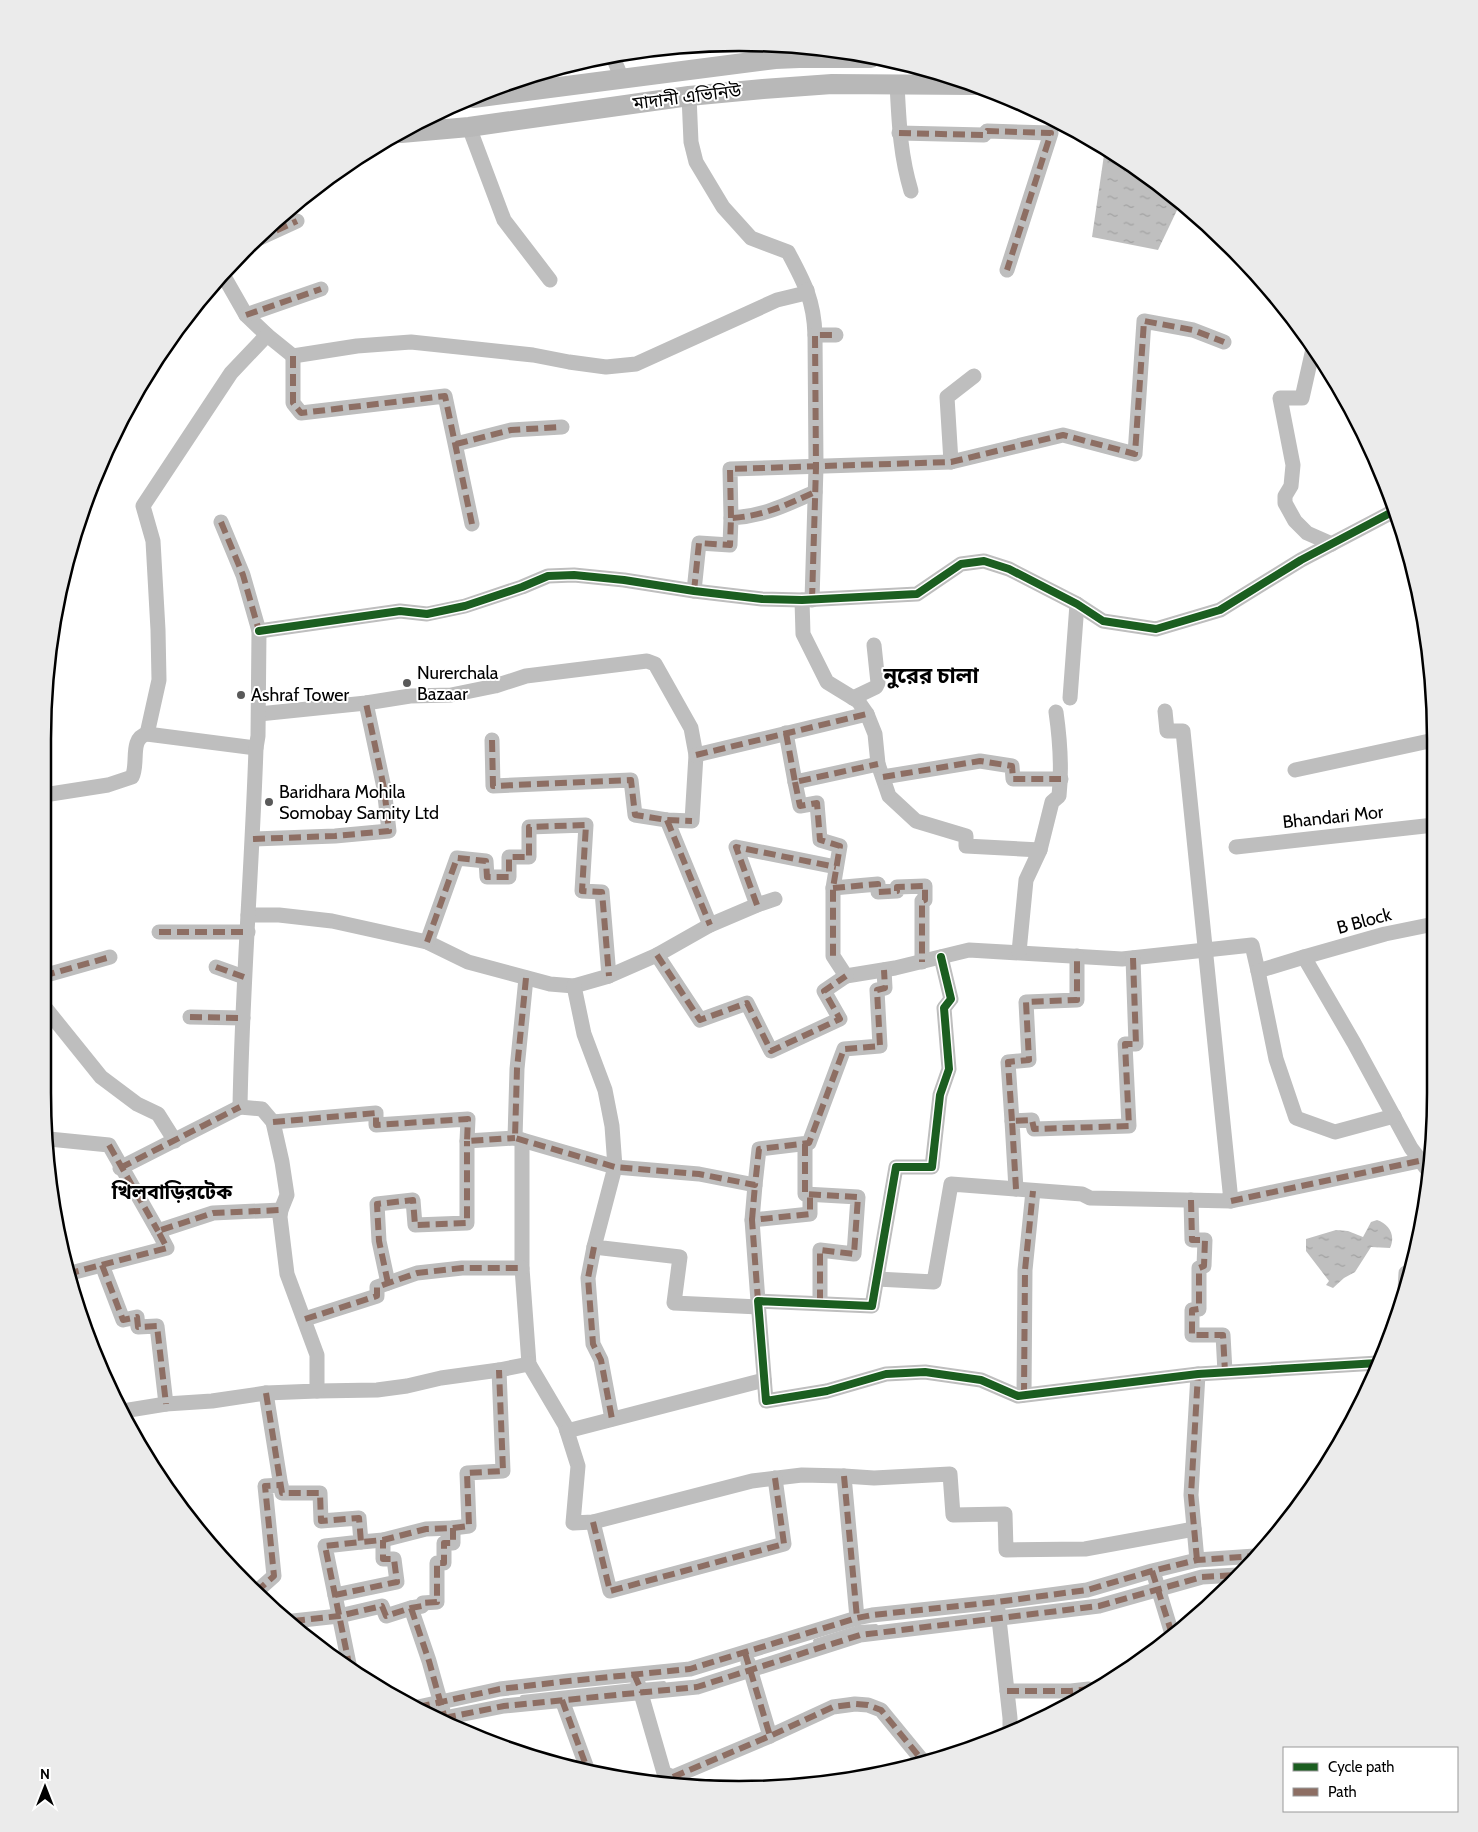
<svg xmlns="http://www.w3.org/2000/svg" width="1478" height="1832" font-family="Cabin,'Noto Sans Bengali',sans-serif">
  <defs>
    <pattern id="water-ripples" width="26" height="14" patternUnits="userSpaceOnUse" patternTransform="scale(1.25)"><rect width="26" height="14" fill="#bfbfbf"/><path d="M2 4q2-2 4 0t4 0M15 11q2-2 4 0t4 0" fill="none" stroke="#a2a2a2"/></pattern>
  </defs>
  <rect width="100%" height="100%" fill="#fff"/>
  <!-- water -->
  <g fill="url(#water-ripples)">
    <path d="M1105,148l73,53 1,5 -21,44 -66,-13z"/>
    <path d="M1377,1220c12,4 19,15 13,28l-19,-1 -16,25 -11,6 -11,10 -7,-3 3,-4 -23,-30v-12l30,-9 12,1 15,6 8,-15z"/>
  </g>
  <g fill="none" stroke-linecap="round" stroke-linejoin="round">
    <!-- stream -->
    <g stroke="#bfbfbf" stroke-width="4">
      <path d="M815,1641l44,-14 17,-1"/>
      <path d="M641,1685l23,-2"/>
      <path d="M522,1697l112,-12"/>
    </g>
    <!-- street -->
    <g stroke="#bebebe" stroke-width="15">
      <path d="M613,57l9,22"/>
      <path d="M897,84c2,38 3,70 14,107"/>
      <path d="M689,96l2,46 5,20 27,45 28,31 37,14c16,30 26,48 27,83"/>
      <path d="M469,127l35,93 46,60"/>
      <path d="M899,133l85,2 3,-4 64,2 -44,137"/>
      <path d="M260,238l37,-17"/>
      <path d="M222,273l24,42 21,20 26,21 64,-10 54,-4 122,13 36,7 37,5 30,-3 141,-64 29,-7 1,-3"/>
      <path d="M246,315l75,-26"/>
      <path d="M1313,349l-11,49h-22l13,67 -2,21 -6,10v7l10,18 12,12 25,11"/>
      <path d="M293,356v47l8,10 144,-17 27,128"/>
      <path d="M456,444l55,-14 51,-3"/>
      <path d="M951,462l-4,-65 27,-21"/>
      <path d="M731,518l-1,-49 221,-7 112,-27 72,19 9,-133 49,9 31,12"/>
      <path d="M694,591l5,-48 31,2 1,-27c33,-2 55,-13 84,-26"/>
      <path d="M802,600l1,34 24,48 31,19 9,13 8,20 3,30 11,32 27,25 50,15v10l74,4 12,-48 7,-6c3,-28 1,-56 -3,-84"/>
      <path d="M812,600l4,-133 -1,-132h21"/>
      <path d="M259,631l141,-20 27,3 38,-8 57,-19 26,-11 26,-1 50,5 70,11 68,8 40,1 115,-6 44,-30 23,-3 25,8 68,35 26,17 53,8 64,-19 81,-50 93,-49"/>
      <path d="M853,698l23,-11 2,-4 -4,-38"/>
      <path d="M1070,698l7,-94"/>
      <path d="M259,714l107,-11 44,-7 41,-1 44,-9 31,-10 121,-15 8,3 36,64 5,27 -4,66 -25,-1 -32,-5 -4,-35 -138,6 -1,-46"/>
      <path d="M786,733l9,49 83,-18"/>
      <path d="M147,734l12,-54 -1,-50 -5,-89 -10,-35 88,-133 36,-38"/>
      <path d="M696,755l171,-41"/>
      <path d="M1295,770l139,-30"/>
      <path d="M883,777l97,-16 32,5 1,13h48"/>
      <path d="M795,782l5,24 17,-3 3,37 20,6 -7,42v68l13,20 49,-8 74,-18 153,9 130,-14 6,26 46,-14 50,86 57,105 18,24"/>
      <path d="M44,795l64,-10 24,-8c7,-13 -3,-39 15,-43l109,14"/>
      <path d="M667,820l43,105"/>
      <path d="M253,839l82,-3 54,-5 -5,-43 -18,-85"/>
      <path d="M1236,847l198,-22"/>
      <path d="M833,888l45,-4v8l19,-1v-4l28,-1v14l-3,1v61"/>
      <path d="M757,905l-21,-58 100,20"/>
      <path d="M248,915h31l53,6 95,21 41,20 82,22 24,2 35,-10 48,-21 53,-30 47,-20 18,-6"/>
      <path d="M159,932h89"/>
      <path d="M427,942l30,-84 29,3 1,16h22v-20h20v-30l57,-2 -4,66 20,1 7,84"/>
      <path d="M1019,952l7,-72 14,-30"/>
      <path d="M657,955l43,65 47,-17 24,48 69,-32 -16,-28 22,-15"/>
      <path d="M941,957l10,42 -7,9 5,61 -9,26 -8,72h-36l-24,139 -114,-5 8,100 61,-10 59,-17 39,-2 56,8 37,16 180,-22 180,-11"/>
      <path d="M1304,957l81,-23 49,-10"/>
      <path d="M216,967l28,10"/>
      <path d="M1258,971l18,88 20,59 39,14 59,-16"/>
      <path d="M43,976l67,-19"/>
      <path d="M526,978l-9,91 -2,69 100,29 84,7 56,11 4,-36 50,-6 35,-94 36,-3 -3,-56 8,-2 -1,-18"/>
      <path d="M574,986l10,48 21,56 7,36 3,41 -21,80 86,10 -6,46 85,4"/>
      <path d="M43,1005l58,72 36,27 21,10 17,27"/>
      <path d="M190,1017l53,1"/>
      <path d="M1012,1121l-4,-59 21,-2 -3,-58 51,-2v-44"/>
      <path d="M273,1122l103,-9v12l92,-6 -1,22 48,-3"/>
      <path d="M49,1139l60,6 49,86"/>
      <path d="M522,1140v128l7,96 36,61 13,41 -5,57 20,-1 159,-41 50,-6 42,1 30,2 76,-4 3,41 52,-1 1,36 79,-1 109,-20"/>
      <path d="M805,1144v50l53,3 -4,57 -34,-4v53"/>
      <path d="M120,1168l120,-61"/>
      <path d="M1016,1189l-4,-68 20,-1 2,9 95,-3 -4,-82h11l-3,-86"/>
      <path d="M1191,1200l1,40h13l-1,26 -5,2v41l-7,1v25h31l2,37"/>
      <path d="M1231,1201l188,-40"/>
      <path d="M752,1220l3,-35"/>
      <path d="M594,1247l-6,31 5,66 8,16 11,59"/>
      <path d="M102,1265l21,55 14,-3 1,10 19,-1 9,78"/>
      <path d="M67,1274l100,-26 -9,-17 55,-18 68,-3"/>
      <path d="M877,1279l57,3 17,-98 131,10 8,4 141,3 -48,-470h-16l-2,-20"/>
      <path d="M388,1283l-9,-42 -2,-37 36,-4 2,25 52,-2v-82"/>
      <path d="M1405,1290l1,-17h6"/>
      <path d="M758,1301l-6,-81 58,-6v-20"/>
      <path d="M305,1319l72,-23v-9l40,-14 45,-5h60"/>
      <path d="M317,1391l60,-1 30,-4 34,-8 58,-8 30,-6"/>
      <path d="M266,1393l16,100h38l1,28 38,-3 2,24 -36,4 24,118"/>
      <path d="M1024,1395l1,-125 8,-79"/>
      <path d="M123,1411l43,-7 46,-3 54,-8 51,-2v-36l-30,-81 -7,-57 1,-7 6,-15 -5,-33 -9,-40 -11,-13 -22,-2c2,-119 12,-239 16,-359l2,-12 1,-105 -16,-56 -22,-53"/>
      <path d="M567,1431l197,-51"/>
      <path d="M844,1476l13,142"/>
      <path d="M593,1522l17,69 174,-47 -9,-66"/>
      <path d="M453,1528l16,-2 -2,-53 36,-2 -4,-101"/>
      <path d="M1197,1560l-6,-65 7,-121"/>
      <path d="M1155,1578l17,56"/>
      <path d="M256,1592l18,-16 -9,-90 16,-1"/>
      <path d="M335,1595l62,-13 -3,-23h-11v-19"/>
      <path d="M411,1608l18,53 14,50"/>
      <path d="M998,1610l12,108v12"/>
      <path d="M293,1621l46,-5 43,-10 4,10 25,-8 11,-2 1,-3 14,-1v-39h7v-20h9v-15l-27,1 -43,11 -22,2"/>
      <path d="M748,1662l22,74"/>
      <path d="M638,1683l26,90 9,4 1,8"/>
      <path d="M1007,1691h64l18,-2"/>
      <path d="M562,1700l26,71"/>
      <path d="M418,1707l82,-18 69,-8 121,-12 167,-51 15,-3 125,-13 90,-12 65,-19 45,-11 58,-4"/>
      <path d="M444,1718l60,-12 193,-19 163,-52 239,-29 103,-29 35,-2"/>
      <path d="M673,1777l97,-41 63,-29 22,-3 13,1 13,5 41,50"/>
    </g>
    <!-- secondary -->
    <g stroke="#b8b8b8" stroke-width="20">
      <path d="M473,98l302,-39 24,-1h72"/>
      <path d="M401,133l68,-6 220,-31 74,-7 69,-5 144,1"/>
    </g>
    <!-- quiet -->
    <g stroke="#8d6e63" stroke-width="6" stroke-dasharray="12 6" stroke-linecap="butt">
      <path d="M899,133l85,2 3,-4 64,2 -44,137"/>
      <path d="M260,238l37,-17"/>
      <path d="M246,315l75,-26"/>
      <path d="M293,356v47l8,10 144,-17 27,128"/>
      <path d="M456,444l55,-14 51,-3"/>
      <path d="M731,518l-1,-49 221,-7 112,-27 72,19 9,-133 49,9 31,12"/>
      <path d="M221,522l22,53 16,56"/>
      <path d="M694,591l5,-48 31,2 1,-27c33,-2 55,-13 84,-26"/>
      <path d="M812,600l4,-133 -1,-132h21"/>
      <path d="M786,733l9,49 83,-18"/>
      <path d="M492,740l1,46 138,-6 4,35 32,5 25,1"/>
      <path d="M696,755l171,-41"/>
      <path d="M883,777l97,-16 32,5 1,13h48"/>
      <path d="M795,782l5,24 17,-3 3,37 20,6 -7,42v68"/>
      <path d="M667,820l43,105"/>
      <path d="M253,839l82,-3 54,-5 -5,-43 -18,-85"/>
      <path d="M833,888l45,-4v8l19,-1v-4l28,-1v14l-3,1v61"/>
      <path d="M757,905l-21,-58 100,20"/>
      <path d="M159,932h89"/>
      <path d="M427,942l30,-84 29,3 1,16h22v-20h20v-30l57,-2 -4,66 20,1 7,84"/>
      <path d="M657,955l43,65 47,-17 24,48 69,-32 -16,-28 22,-15"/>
      <path d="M216,967l28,10"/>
      <path d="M43,976l67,-19"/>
      <path d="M526,978l-9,91 -2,69 100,29 84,7 56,11 4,-36 50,-6 35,-94 36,-3 -3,-56 8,-2 -1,-18"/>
      <path d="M190,1017l53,1"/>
      <path d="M1012,1121l-4,-59 21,-2 -3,-58 51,-2v-44"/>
      <path d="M273,1122l103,-9v12l92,-6 -1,22 48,-3"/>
      <path d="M805,1144v50l53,3 -4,57 -34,-4v53"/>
      <path d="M109,1145l49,86"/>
      <path d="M120,1168l120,-61"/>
      <path d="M1016,1189l-4,-68 20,-1 2,9 95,-3 -4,-82h11l-3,-86"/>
      <path d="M1191,1200l1,40h13l-1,26 -5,2v41l-7,1v25h31l2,37"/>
      <path d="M1231,1201l188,-40"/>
      <path d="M752,1220l3,-35"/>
      <path d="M594,1247l-6,31 5,66 8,16 11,59"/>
      <path d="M102,1265l21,55 14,-3 1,10 19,-1 9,78"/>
      <path d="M67,1274l100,-26 -9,-17 55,-18 68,-3"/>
      <path d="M388,1283l-9,-42 -2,-37 36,-4 2,25 52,-2v-82"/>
      <path d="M1405,1290l1,-17h6"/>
      <path d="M758,1301l-6,-81 58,-6v-20"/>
      <path d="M305,1319l72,-23v-9l40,-14 45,-5h60"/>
      <path d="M266,1393l16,100h38l1,28 38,-3 2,24 -36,4 24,118"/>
      <path d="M1024,1395l1,-125 8,-79"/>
      <path d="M126,1411l3,13"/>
      <path d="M844,1476l13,142"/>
      <path d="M593,1522l17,69 174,-47 -9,-66"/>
      <path d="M453,1528l16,-2 -2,-53 36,-2 -4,-101"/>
      <path d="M1197,1560l-6,-65 7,-121"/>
      <path d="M1152,1571l20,63"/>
      <path d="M256,1592l18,-16 -9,-90 16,-1"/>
      <path d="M335,1595l62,-13 -3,-23h-11v-19"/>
      <path d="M411,1608l18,53 16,58"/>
      <path d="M293,1621l46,-5 43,-10 4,10 25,-8 11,-2 1,-3 14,-1v-39h7v-20h9v-15l-27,1 -43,11 -22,2"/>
      <path d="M745,1653l25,83"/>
      <path d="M634,1674l8,18"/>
      <path d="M1007,1691h64l18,-2"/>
      <path d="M562,1700l26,71"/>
      <path d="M418,1707l82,-18 69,-8 121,-12 167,-51 15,-3 125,-13 90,-12 65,-19 45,-11 58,-4"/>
      <path d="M444,1718l60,-12 193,-19 163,-52 239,-29 103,-29 35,-2"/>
      <path d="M673,1777l97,-41 63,-29 22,-3 13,1 13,5 41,50"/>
    </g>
    <!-- cycleway casing -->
    <g stroke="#fff" stroke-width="11">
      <g id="cycleway">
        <path d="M259,631l141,-20 27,3 38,-8 57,-19 26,-11 26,-1 50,5 70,11 68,8 40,1 115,-6 44,-30 23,-3 25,8 68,35 26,17 53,8 64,-19 81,-50 93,-49"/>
        <path d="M941,957l10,42 -7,9 5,61 -9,26 -8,72h-36l-24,139 -114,-5 8,100 61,-10 59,-17 39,-2 56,8 37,16 180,-22 180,-11"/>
      </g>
    </g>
    <!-- cycleway -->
    <use href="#cycleway" stroke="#1b5e20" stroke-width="8"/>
  </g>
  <!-- markers -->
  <g fill="#595959" stroke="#fff" stroke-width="2">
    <circle cx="407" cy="683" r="5"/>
    <circle cx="241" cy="695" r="5"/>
    <circle cx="269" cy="802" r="5"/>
  </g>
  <g text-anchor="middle" stroke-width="4" stroke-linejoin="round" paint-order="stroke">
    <!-- street labels -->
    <g font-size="18" fill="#000" stroke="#fff">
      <text transform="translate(687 97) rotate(-7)" y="6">মাদানী এভিনিউ</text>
      <text transform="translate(1333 817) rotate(-6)" y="6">Bhandari Mor</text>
      <text transform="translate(1364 921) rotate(-15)" y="6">B Block</text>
    </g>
    <!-- poi labels -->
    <g font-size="18" fill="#000" stroke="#fff" text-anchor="start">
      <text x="417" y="679">Nurerchala<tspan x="417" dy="21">Bazaar</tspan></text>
      <text x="251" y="701">Ashraf Tower</text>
      <text x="279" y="798">Baridhara Mohila<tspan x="279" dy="21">Somobay Samity Ltd</tspan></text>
    </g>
    <!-- quarter labels -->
    <g font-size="20" font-weight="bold" fill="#000" stroke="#fff">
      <text x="172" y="1199">খিলবাড়িরটেক</text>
    </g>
    <!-- district labels -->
    <g font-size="22" font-weight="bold" fill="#000" stroke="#fff">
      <text x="931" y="683">নুরের চালা</text>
    </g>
  </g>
  <!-- crop -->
  <path d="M0 0H1478V1832H0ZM739 51H739A688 688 0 0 1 1427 739V1093A688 688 0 0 1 739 1781H739A688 688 0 0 1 51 1093V739A688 688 0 0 1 739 51Z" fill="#ebebeb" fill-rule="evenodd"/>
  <path fill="none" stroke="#000" stroke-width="2.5" d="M739 51H739A688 688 0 0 1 1427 739V1093A688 688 0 0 1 739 1781H739A688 688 0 0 1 51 1093V739A688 688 0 0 1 739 51Z"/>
  <!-- legend -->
  <rect x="1283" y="1747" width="175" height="65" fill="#ffffff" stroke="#999999"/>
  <rect x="1293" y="1763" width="25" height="8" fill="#1b5e20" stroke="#999999"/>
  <text x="1328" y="1772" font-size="15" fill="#000000">Cycle path</text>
  <rect x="1293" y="1788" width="25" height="8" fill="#8d6e63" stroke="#999999"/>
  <text x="1328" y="1797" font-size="15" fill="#000000">Path</text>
  <!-- north arrow -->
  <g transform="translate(45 1787)" stroke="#ffffff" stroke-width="4" paint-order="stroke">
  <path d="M0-4L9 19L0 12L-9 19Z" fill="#000000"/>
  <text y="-8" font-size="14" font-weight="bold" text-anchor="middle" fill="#000000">N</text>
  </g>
</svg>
